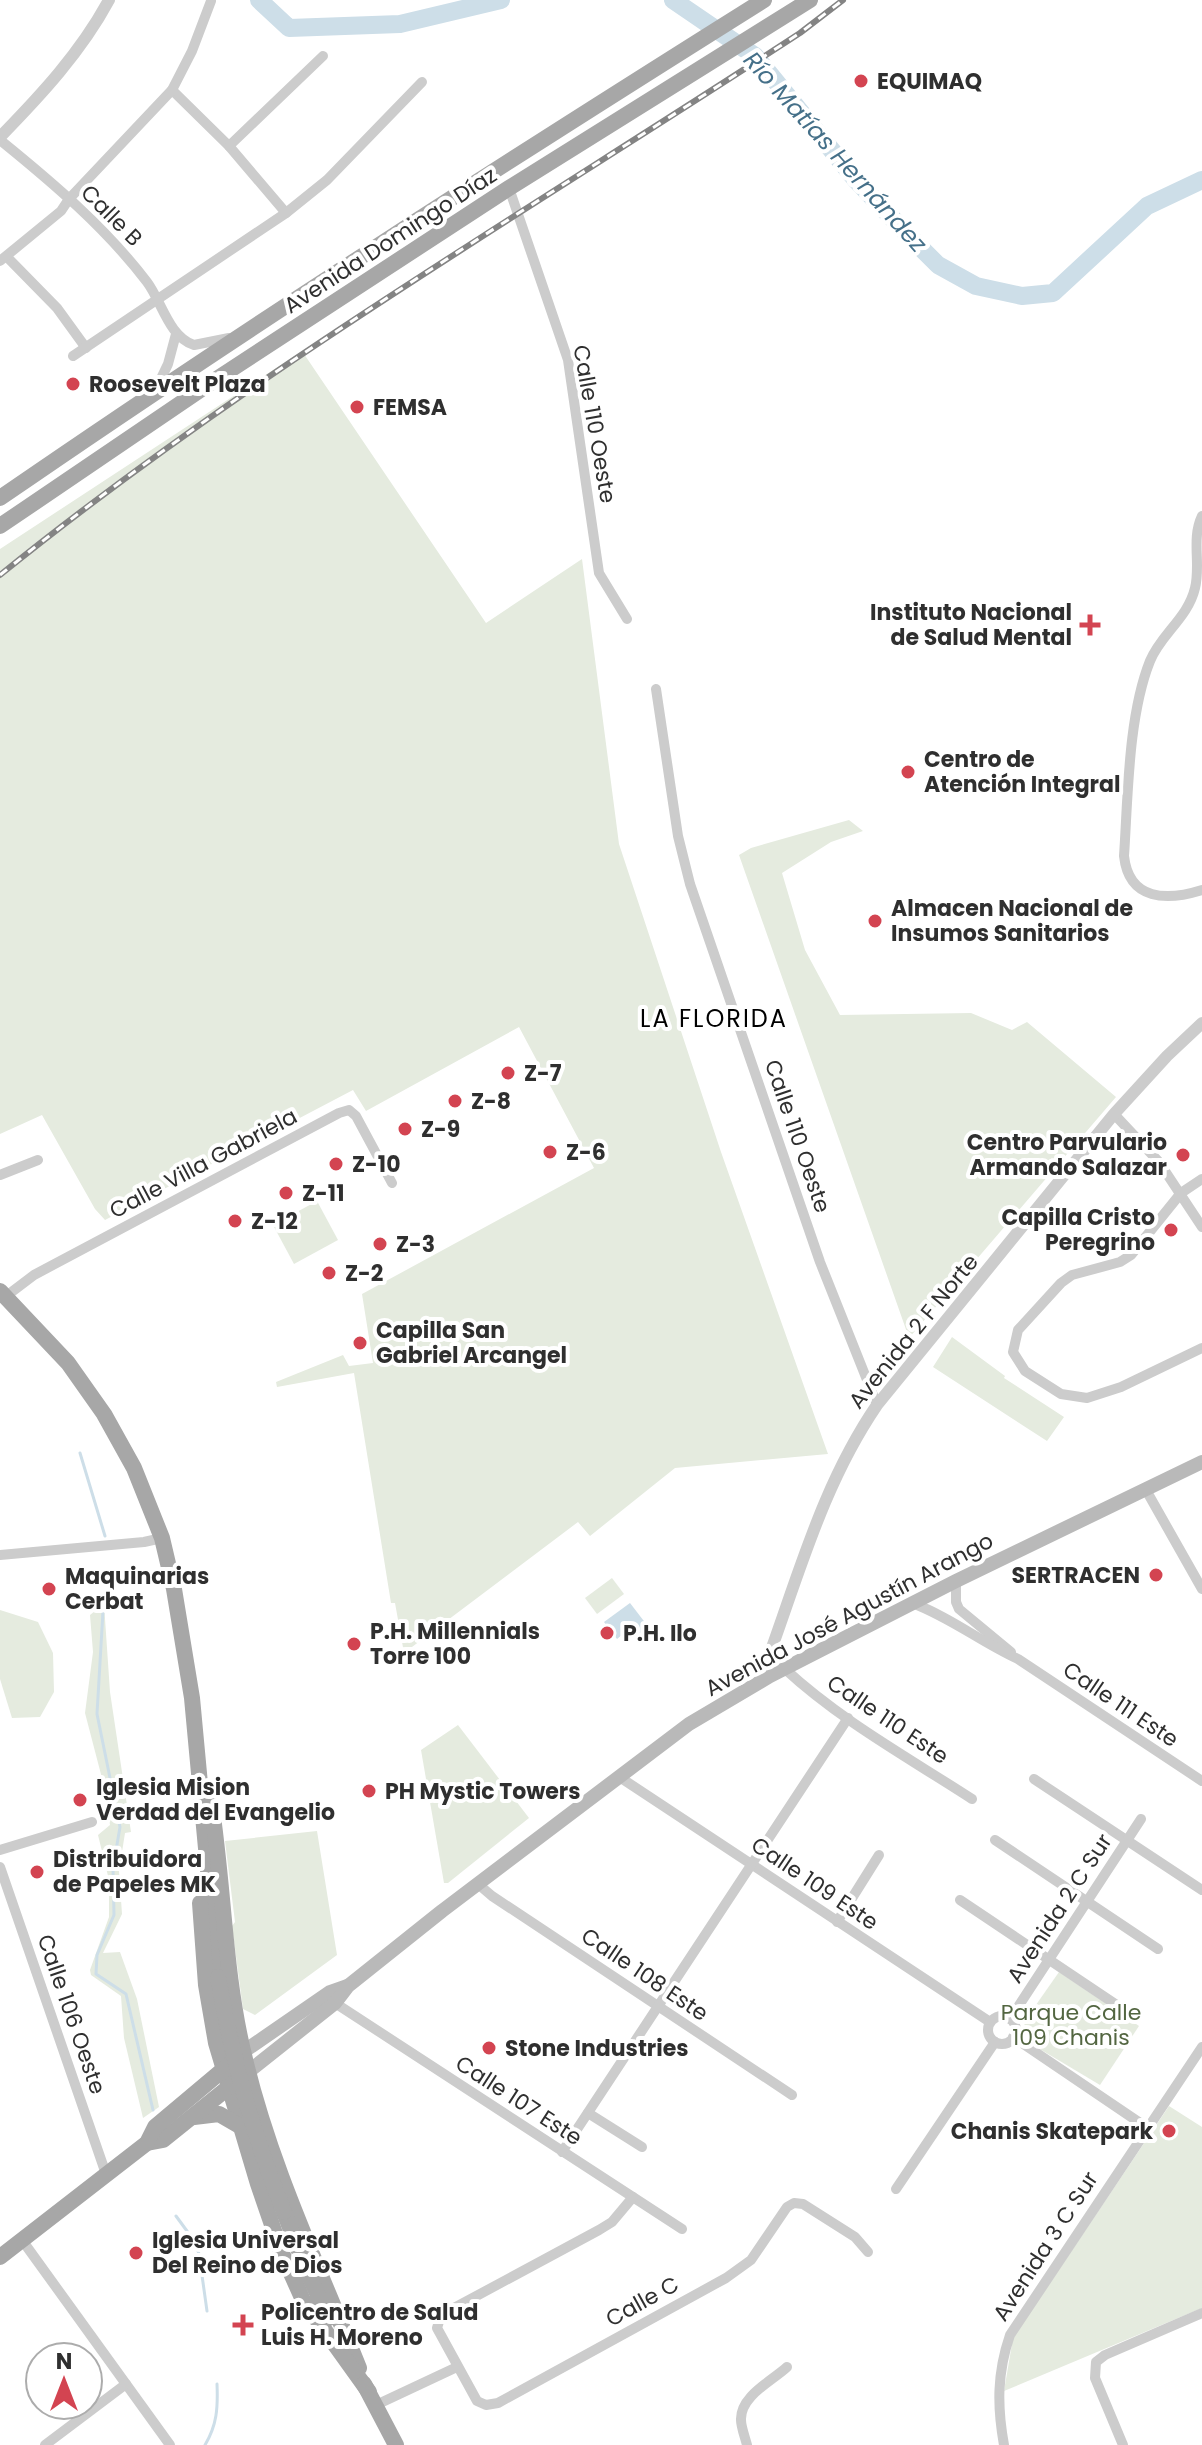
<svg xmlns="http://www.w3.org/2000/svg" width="1202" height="2445" font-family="Poppins,sans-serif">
  <rect width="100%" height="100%" fill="#fff"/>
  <!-- green -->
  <g fill="#e5ebdf">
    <path d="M302,351l184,272 96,-64 37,285 102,308 107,302 -153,14 -85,68 -12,-14 -174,131 -9,-50h-4l-37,-230 -77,14 -1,-5 67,-27 6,11 24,-3 -11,-69 232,-126 -75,-141 -153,84 -13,-21 -248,130 -10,-11 -53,-94 -42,19v-585z"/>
    <path d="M849,820l14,11 -32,11 -49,31 23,77 35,65 131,-2 41,17 15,-8 89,75 -207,241 -170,-483 12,-7z"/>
    <path d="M317,1201l21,39 -44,24 -21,-39z"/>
    <path d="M952,1337l53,39 -1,2 60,39 -17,24 -114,-74z"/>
    <path d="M612,1578l12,16 -27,20 -12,-16z"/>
    <path d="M104,1604l6,88 21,140 -6,1 -6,38 3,43 -19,39 17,-1 17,47 22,108 -16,11 -19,-80 -3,-42 -30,-21 -1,-5 19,-53v-37l-11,-45 12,-10 -7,-43 -18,-69 8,-61 -3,-37z"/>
    <path d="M0,1610l38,12 15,31 1,39 -14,25 -28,1 -12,-39z"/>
    <path d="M458,1725l71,93 -81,65h-4l-23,-133z"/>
    <path d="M317,1831l20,124 -82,60 -12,-6 -11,-83 3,-4 -10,-81z"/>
    <path d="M1059,1972l80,54 -39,59 -72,-43 -4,-20z"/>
    <path d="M1169,2106l33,21v181l-198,83 9,-53z"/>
  </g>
  <!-- water -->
  <path fill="#cddee8" d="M630,1603l20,26 -8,7 -9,-10 -16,13 -13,-17z"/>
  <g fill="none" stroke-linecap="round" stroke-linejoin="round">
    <!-- stream -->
    <g stroke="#cddee8" stroke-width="3">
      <path d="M80,1453l25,83"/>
      <path d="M103,1611l-6,103 23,113 -7,41 1,47 -17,40 -1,19 30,20 27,116"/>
      <path d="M176,2216l19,26 4,12 8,57"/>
      <path d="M205,2445c12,-20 13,-37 12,-61"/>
    </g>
    <!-- river -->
    <g stroke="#cddee8" stroke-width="18">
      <path d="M259,0l30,28 111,-4 101,-24"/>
      <path d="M673,0l82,56 101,124 54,57 28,28 38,21 46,10 31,-3 94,-87 55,-26"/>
    </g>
    <!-- minor -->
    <g stroke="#ccc" stroke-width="10">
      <path d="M172,90l57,56 57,67"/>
      <path d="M0,140c53,43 106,88 147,142 15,20 22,55 47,63l35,-7"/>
      <path d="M229,146l94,-90"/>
      <path d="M509,188l59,172 31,213 28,46"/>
      <path d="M7,257l50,51 29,40"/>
      <path d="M0,261l61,-50 8,-12 103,-109 20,-39 19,-50"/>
      <path d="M73,356l213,-143 41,-33 95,-98"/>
      <path d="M156,389l12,-25 8,-30"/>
      <path d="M1202,516c-11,23 -1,48 -7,72 -7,30 -34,46 -45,73 -22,55 -22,136 -26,195 5,45 43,45 78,34"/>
      <path d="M656,689l22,147 12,48 130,378 57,143"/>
      <path d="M1114,1114l45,48 43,65"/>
      <path d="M0,1175l38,-15"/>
      <path d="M1202,1179l-21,14 -50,62 -11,7 -48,13 -11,8 -43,47 -5,22 12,19 36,23 26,4 34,-11 81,-39"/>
      <path d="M5,1297l29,-22 305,-162 10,-3 7,6 36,67"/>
      <path d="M1146,1490l56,99"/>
      <path d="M0,1555l144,-13 18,-4"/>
      <path d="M956,1581v21l3,7 52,43"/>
      <path d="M912,1603c38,14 69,39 106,56l184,122"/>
      <path d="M785,1669c55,51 124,89 187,130"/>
      <path d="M618,1776l372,246"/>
      <path d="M1034,1779l168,111"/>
      <path d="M995,1840l163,109"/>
      <path d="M0,1850l92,-28"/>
      <path d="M0,1867l106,307"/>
      <path d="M478,1884l14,12 300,199"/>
      <path d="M960,1900l173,116"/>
      <path d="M837,1922l42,-67"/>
      <path d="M335,2003l347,226"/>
      <circle cx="1002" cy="2030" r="14"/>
      <path d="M1010,2019l131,-200"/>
      <path d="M1013,2037l133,90"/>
      <path d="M588,2113l54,34"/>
      <path d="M562,2152l286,-434"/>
      <path d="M896,2189l99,-147"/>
      <path d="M633,2197l-21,25 -13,8 -158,85 -4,13 40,73 9,4 12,-2 228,-125 25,-18 36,-53 7,-4 9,1 52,33 13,15"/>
      <path d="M22,2240l148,205"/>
      <path d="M376,2405l81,-38"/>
      <path d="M45,2445l81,-61"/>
      <path d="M747,2445c-2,-8 -6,-18 -6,-25 -1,-24 31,-39 46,-53"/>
      <path d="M1004,2445c-7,-39 -7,-72 6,-110l192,-288"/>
      <path d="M1123,2445l-28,-67 1,-16 9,-7 97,-42"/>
    </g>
    <!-- tertiary -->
    <g stroke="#ccc" stroke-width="12">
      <path d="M0,137c41,-42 81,-85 109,-137"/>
      <path d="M770,1676l-2,-8 2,-15c31,-86 55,-172 107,-248l237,-291 53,-58 35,-33"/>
    </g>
    <!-- secondary -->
    <g stroke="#b9b9b9" stroke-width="14">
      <path d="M243,2052l87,-60 17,-6"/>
      <path d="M248,2072l87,-69 13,-17 94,-75 247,-187 81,-48 186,-95 246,-119"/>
    </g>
    <!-- primary -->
    <g stroke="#a7a7a7" stroke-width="16">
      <path d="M0,498c251,-173 506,-336 764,-498"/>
      <path d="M0,526l212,-144 297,-194 301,-188"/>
      <path d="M0,1291l68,72 36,51 30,54 28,70 12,51 18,109 26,279"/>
      <path d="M211,1803c13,83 13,170 33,252 25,108 74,210 115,313"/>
      <path d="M200,1903l6,82 10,58 42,141 23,67 22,49 66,92"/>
      <path d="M194,2117l25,-3 19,11"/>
      <path d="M147,2143l16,-3 71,-57"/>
      <path d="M284,2212l24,62 21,44"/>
      <path d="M0,2257l147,-114 8,-16 75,-63"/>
      <path d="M364,2384l32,61"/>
    </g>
    <!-- rail casing -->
    <g stroke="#848484" stroke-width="6">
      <path id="rail" d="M0,575c251,-203 531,-366 800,-542l43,-33"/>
    </g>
    <!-- rail -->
    <use href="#rail" stroke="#fff" stroke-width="3" stroke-dasharray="9" stroke-linecap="butt"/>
    <!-- primary-bridge -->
    <path stroke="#a7a7a7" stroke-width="16" d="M218,1977c14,82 35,158 66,235"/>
  </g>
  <!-- markers -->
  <g fill="#d34451" stroke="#fff" stroke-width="3">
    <circle cx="861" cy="81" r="8"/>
    <circle cx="73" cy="384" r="8"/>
    <circle cx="357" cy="407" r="8"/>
    <path d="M1086 613h8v8h8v8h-8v8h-8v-8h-8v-8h8z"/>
    <circle cx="908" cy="772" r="8"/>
    <circle cx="875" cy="921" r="8"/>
    <circle cx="508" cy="1073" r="8"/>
    <circle cx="455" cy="1101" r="8"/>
    <circle cx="405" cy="1129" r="8"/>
    <circle cx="550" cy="1152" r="8"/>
    <circle cx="1183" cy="1155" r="8"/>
    <circle cx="336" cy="1164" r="8"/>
    <circle cx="286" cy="1193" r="8"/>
    <circle cx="235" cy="1221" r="8"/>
    <circle cx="1171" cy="1230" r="8"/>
    <circle cx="380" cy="1244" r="8"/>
    <circle cx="329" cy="1273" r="8"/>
    <circle cx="360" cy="1343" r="8"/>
    <circle cx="1156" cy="1575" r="8"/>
    <circle cx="49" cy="1589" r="8"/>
    <circle cx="607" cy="1633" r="8"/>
    <circle cx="354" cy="1644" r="8"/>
    <circle cx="369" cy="1791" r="8"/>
    <circle cx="80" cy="1800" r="8"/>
    <circle cx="37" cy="1872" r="8"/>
    <circle cx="489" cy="2048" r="8"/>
    <circle cx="1169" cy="2131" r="8"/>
    <circle cx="136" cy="2253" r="8"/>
    <path d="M239 2313h8v8h8v8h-8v8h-8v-8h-8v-8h8z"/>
  </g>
  <g text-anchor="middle" stroke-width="8" stroke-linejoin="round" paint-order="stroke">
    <!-- poi labels -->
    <g font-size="22" font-weight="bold" fill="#2f2f2f" stroke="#fff" text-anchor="start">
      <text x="877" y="89">EQUIMAQ</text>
      <text x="89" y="392">Roosevelt Plaza</text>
      <text x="373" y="415">FEMSA</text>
      <text x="1072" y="620" text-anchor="end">Instituto Nacional<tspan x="1072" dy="25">de Salud Mental</tspan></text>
      <text x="924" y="767">Centro de<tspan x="924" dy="25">Atención Integral</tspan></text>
      <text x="891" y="916">Almacen Nacional de<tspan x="891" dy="25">Insumos Sanitarios</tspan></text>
      <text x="524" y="1081">Z-7</text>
      <text x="471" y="1109">Z-8</text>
      <text x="421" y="1137">Z-9</text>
      <text x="1167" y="1150" text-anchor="end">Centro Parvulario<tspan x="1167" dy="25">Armando Salazar</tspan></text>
      <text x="566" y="1160">Z-6</text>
      <text x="352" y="1172">Z-10</text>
      <text x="302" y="1201">Z-11</text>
      <text x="1155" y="1225" text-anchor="end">Capilla Cristo<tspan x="1155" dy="25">Peregrino</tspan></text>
      <text x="251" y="1229">Z-12</text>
      <text x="396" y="1252">Z-3</text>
      <text x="345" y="1281">Z-2</text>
      <text x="376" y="1338">Capilla San<tspan x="376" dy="25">Gabriel Arcangel</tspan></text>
      <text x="1140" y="1583" text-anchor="end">SERTRACEN</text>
      <text x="65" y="1584">Maquinarias<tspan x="65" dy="25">Cerbat</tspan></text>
      <text x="370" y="1639">P.H. Millennials<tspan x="370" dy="25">Torre 100</tspan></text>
      <text x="623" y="1641">P.H. Ilo</text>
      <text x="96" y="1795">Iglesia Mision<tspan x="96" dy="25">Verdad del Evangelio</tspan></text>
      <text x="385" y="1799">PH Mystic Towers</text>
      <text x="53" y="1867">Distribuidora<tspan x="53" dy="25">de Papeles MK</tspan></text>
      <text x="505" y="2056">Stone Industries</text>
      <text x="1153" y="2139" text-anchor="end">Chanis Skatepark</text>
      <text x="152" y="2248">Iglesia Universal<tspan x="152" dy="25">Del Reino de Dios</tspan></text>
      <text x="261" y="2320">Policentro de Salud<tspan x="261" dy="25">Luis H. Moreno</tspan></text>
    </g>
    <!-- street labels -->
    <g font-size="22" fill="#2f2f2f" stroke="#fff">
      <text transform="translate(112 215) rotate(45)" y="8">Calle B</text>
      <text transform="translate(390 240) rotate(-33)" y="8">Avenida Domingo Díaz</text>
      <text transform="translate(595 424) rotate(80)" y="8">Calle 110 Oeste</text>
      <text transform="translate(798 1136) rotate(71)" y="8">Calle 110 Oeste</text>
      <text transform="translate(203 1163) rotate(-28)" y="8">Calle Villa Gabriela</text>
      <text transform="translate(913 1331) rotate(-51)" y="8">Avenida 2 F Norte</text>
      <text transform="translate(849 1614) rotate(-28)" y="8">Avenida José Agustín Arango</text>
      <text transform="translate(1121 1704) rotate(34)" y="8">Calle 111 Este</text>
      <text transform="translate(888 1719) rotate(34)" y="8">Calle 110 Este</text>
      <text transform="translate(815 1883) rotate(34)" y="8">Calle 109 Este</text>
      <text transform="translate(1059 1908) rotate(-57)" y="8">Avenida 2 C Sur</text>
      <text transform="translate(645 1974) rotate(34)" y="8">Calle 108 Este</text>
      <text transform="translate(72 2014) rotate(71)" y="8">Calle 106 Oeste</text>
      <text transform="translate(519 2100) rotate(33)" y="8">Calle 107 Este</text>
      <text transform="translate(1045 2246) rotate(-57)" y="8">Avenida 3 C Sur</text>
      <text transform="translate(642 2301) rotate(-29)" y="8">Calle C</text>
    </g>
    <!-- park labels -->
    <g font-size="22" fill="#536641" stroke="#fff">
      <text x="1071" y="2020">Parque Calle<tspan x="1071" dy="25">109 Chanis</tspan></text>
    </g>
    <!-- water labels -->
    <g font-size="24" font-style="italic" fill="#457089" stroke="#fff">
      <text transform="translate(835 152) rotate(48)" y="8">Río Matías Hernández</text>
    </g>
    <!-- neighbourhood labels -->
    <g font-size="24" letter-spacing="2" fill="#000" stroke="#fff">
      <text x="714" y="1027">LA FLORIDA</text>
    </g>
  </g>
  <!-- north arrow -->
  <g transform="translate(64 2381)"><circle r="38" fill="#ffffff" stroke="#acacac" stroke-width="2"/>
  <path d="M0-6L14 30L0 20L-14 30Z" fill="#d34451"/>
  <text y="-12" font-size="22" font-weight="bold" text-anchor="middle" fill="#2f2f2f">N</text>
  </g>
</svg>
